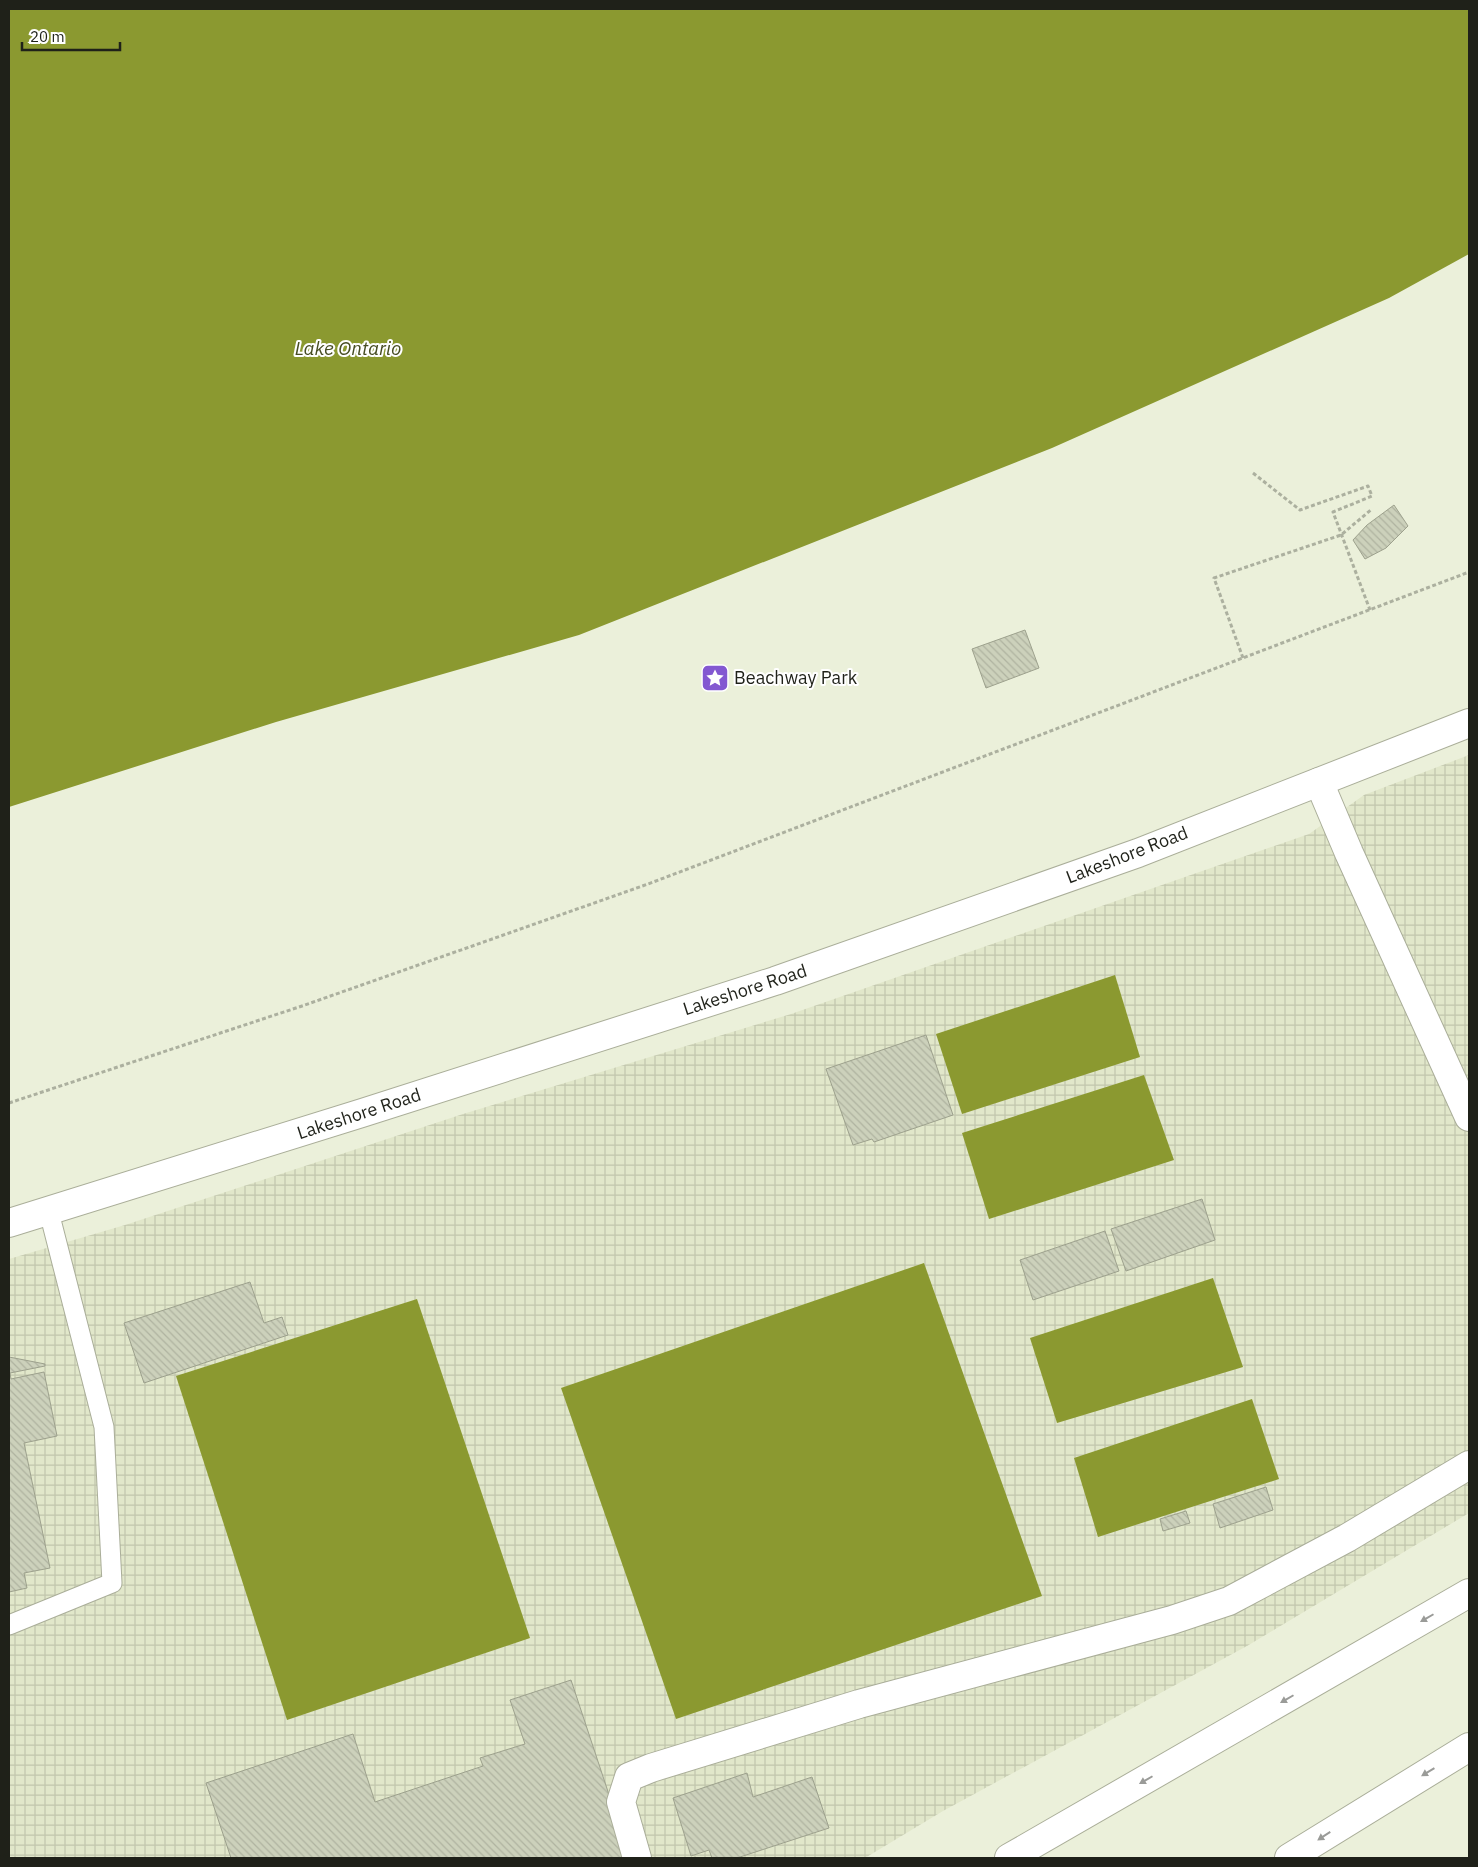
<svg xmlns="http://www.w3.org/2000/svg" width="1478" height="1867" font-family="'IBM Plex Sans',sans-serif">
  <defs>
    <pattern id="industrial-grid" width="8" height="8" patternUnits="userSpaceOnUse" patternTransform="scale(1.25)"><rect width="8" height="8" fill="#e1e7ca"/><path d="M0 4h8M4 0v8" fill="none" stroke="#c1c6ad"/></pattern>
    <pattern id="building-back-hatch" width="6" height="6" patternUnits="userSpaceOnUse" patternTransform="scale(1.25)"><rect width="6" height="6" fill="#ccd1bb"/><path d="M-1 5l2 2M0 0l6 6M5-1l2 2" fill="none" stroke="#afb3a0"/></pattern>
  </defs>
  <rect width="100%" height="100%" fill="#ebf0da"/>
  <!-- industrial -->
  <path fill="url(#industrial-grid)" d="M1469,755v758l-222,133 -304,165 -78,47h-856v-599l116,-34 338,-111 328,-100 518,-180 55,-39z"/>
  <!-- water -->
  <g fill="#8b9930">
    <path d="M9,9h1460v245l-80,44 -337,150 -473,187 -303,87 -267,85z"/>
    <path d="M1115,975l25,82 -178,57 -26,-80z"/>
    <path d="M1144,1075l30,85 -185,59 -27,-86z"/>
    <path d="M924,1263l118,333 -366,123 -115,-331z"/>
    <path d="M1213,1278l30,89 -186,56 -27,-85z"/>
    <path d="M417,1299l113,339 -243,82 -111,-344z"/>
    <path d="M1252,1399l27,80 -181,58 -24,-79z"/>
  </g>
  <!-- building -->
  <g fill="url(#building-back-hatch)" stroke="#9da18d">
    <path d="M1394,505l14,21 -22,22 -21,11 -12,-19 14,-15z"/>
    <path d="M1025,630l14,38 -53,20 -14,-39z"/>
    <path d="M926,1035l27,80 -79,27 -2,-3 -19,6 -27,-76z"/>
    <path d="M1202,1199l13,41 -89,31 -15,-42z"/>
    <path d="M1105,1231l14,40 -86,29 -13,-40z"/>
    <path d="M250,1282l14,41 18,-6 6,18 -144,48 -20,-60z"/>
    <path d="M9,1357l36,7v2l-35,7 1,6 33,-7 13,64 -33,7 26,125 -26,5 3,15 -18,4z"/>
    <path d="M1266,1487l7,23 -53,18 -7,-24z"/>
    <path d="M1186,1511l4,12 -27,8 -3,-12z"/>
    <path d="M571,1680l59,178h-399l-25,-75 147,-49 22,68 108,-36 -3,-8 45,-14 -15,-44z"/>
    <path d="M747,1773l6,24 59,-20 17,51 -92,30h-25l-3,-8 -18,6 -18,-58z"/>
  </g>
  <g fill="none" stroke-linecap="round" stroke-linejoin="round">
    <!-- lane casing -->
    <g stroke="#aaae99" stroke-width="21">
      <path id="lane" d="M9,1625l103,-42 -8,-156 -55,-215"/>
    </g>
    <!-- street casing -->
    <g stroke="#aaae99" stroke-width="30">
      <g id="street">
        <path d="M1319,782l30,71 120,264"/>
        <path d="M637,1858l-16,-56 8,-25 22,-9 208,-64 313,-84 57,-19 118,-63 122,-73"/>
      </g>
    </g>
    <!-- secondary casing -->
    <g stroke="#aaae99" stroke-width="30">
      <path id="secondary" d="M9,1223l353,-110 413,-132 363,-128 331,-130"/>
    </g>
    <!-- highway casing -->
    <g stroke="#aaae99" stroke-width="30">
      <g id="highway">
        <path d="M1009,1858l460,-265"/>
        <path d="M1289,1858l180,-111"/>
      </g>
    </g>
    <!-- path -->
    <g stroke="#acb09f" stroke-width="3" stroke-dasharray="4 2.5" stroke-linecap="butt">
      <path d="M1253,473l47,37 68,-24 4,10 -39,16 37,98"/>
      <path d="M1243,658l-29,-80 127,-43 31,-26"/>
      <path d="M9,1103l296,-98 343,-121 821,-312"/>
    </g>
    <!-- lane -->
    <use href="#lane" stroke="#fff" stroke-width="19"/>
    <!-- street -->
    <use href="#street" stroke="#fff" stroke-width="28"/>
    <!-- secondary -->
    <use href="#secondary" stroke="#fff" stroke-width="28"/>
    <!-- highway -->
    <use href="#highway" stroke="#fff" stroke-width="28"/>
  </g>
  <!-- one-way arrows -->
  <defs><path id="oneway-solid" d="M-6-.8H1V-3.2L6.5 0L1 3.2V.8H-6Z" transform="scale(1.25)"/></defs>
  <g fill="#9a9b98">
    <use href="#oneway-solid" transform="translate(1427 1618) rotate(150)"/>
    <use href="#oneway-solid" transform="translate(1287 1699) rotate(150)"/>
    <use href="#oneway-solid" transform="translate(1428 1772) rotate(149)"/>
    <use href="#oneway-solid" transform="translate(1146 1780) rotate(150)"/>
    <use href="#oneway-solid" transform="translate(1324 1836) rotate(147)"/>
  </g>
  <!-- icons -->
  <defs>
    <g id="sight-square" transform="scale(1.4375)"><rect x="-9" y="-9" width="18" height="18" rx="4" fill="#8358d1" stroke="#fff"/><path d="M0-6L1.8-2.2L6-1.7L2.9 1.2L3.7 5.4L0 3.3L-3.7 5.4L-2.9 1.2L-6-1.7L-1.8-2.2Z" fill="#fff"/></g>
  </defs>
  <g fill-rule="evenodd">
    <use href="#sight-square" x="715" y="678"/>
  </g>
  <g text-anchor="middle" stroke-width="4" stroke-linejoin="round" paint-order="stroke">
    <!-- poi labels -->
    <g font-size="18" fill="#1f2119" stroke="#fff" text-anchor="start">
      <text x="734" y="684">Beachway Park</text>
    </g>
    <!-- street labels -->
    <g font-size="18" fill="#1f2119" stroke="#fff">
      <text transform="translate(1127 855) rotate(-21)" y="6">Lakeshore Road</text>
      <text transform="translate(745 990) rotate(-18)" y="6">Lakeshore Road</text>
      <text transform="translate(359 1114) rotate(-18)" y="6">Lakeshore Road</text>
    </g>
    <!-- water labels -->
    <g font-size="19" font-style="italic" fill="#474d23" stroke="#fff">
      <text x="348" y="355">Lake Ontario</text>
    </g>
  </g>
  <!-- border -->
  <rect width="1478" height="1867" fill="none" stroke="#1f2119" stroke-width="20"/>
  <!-- scale -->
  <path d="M22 42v8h98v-8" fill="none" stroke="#1f2119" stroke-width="2.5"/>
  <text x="30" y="42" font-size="15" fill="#1f2119" stroke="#ffffff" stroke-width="4" paint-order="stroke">20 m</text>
</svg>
